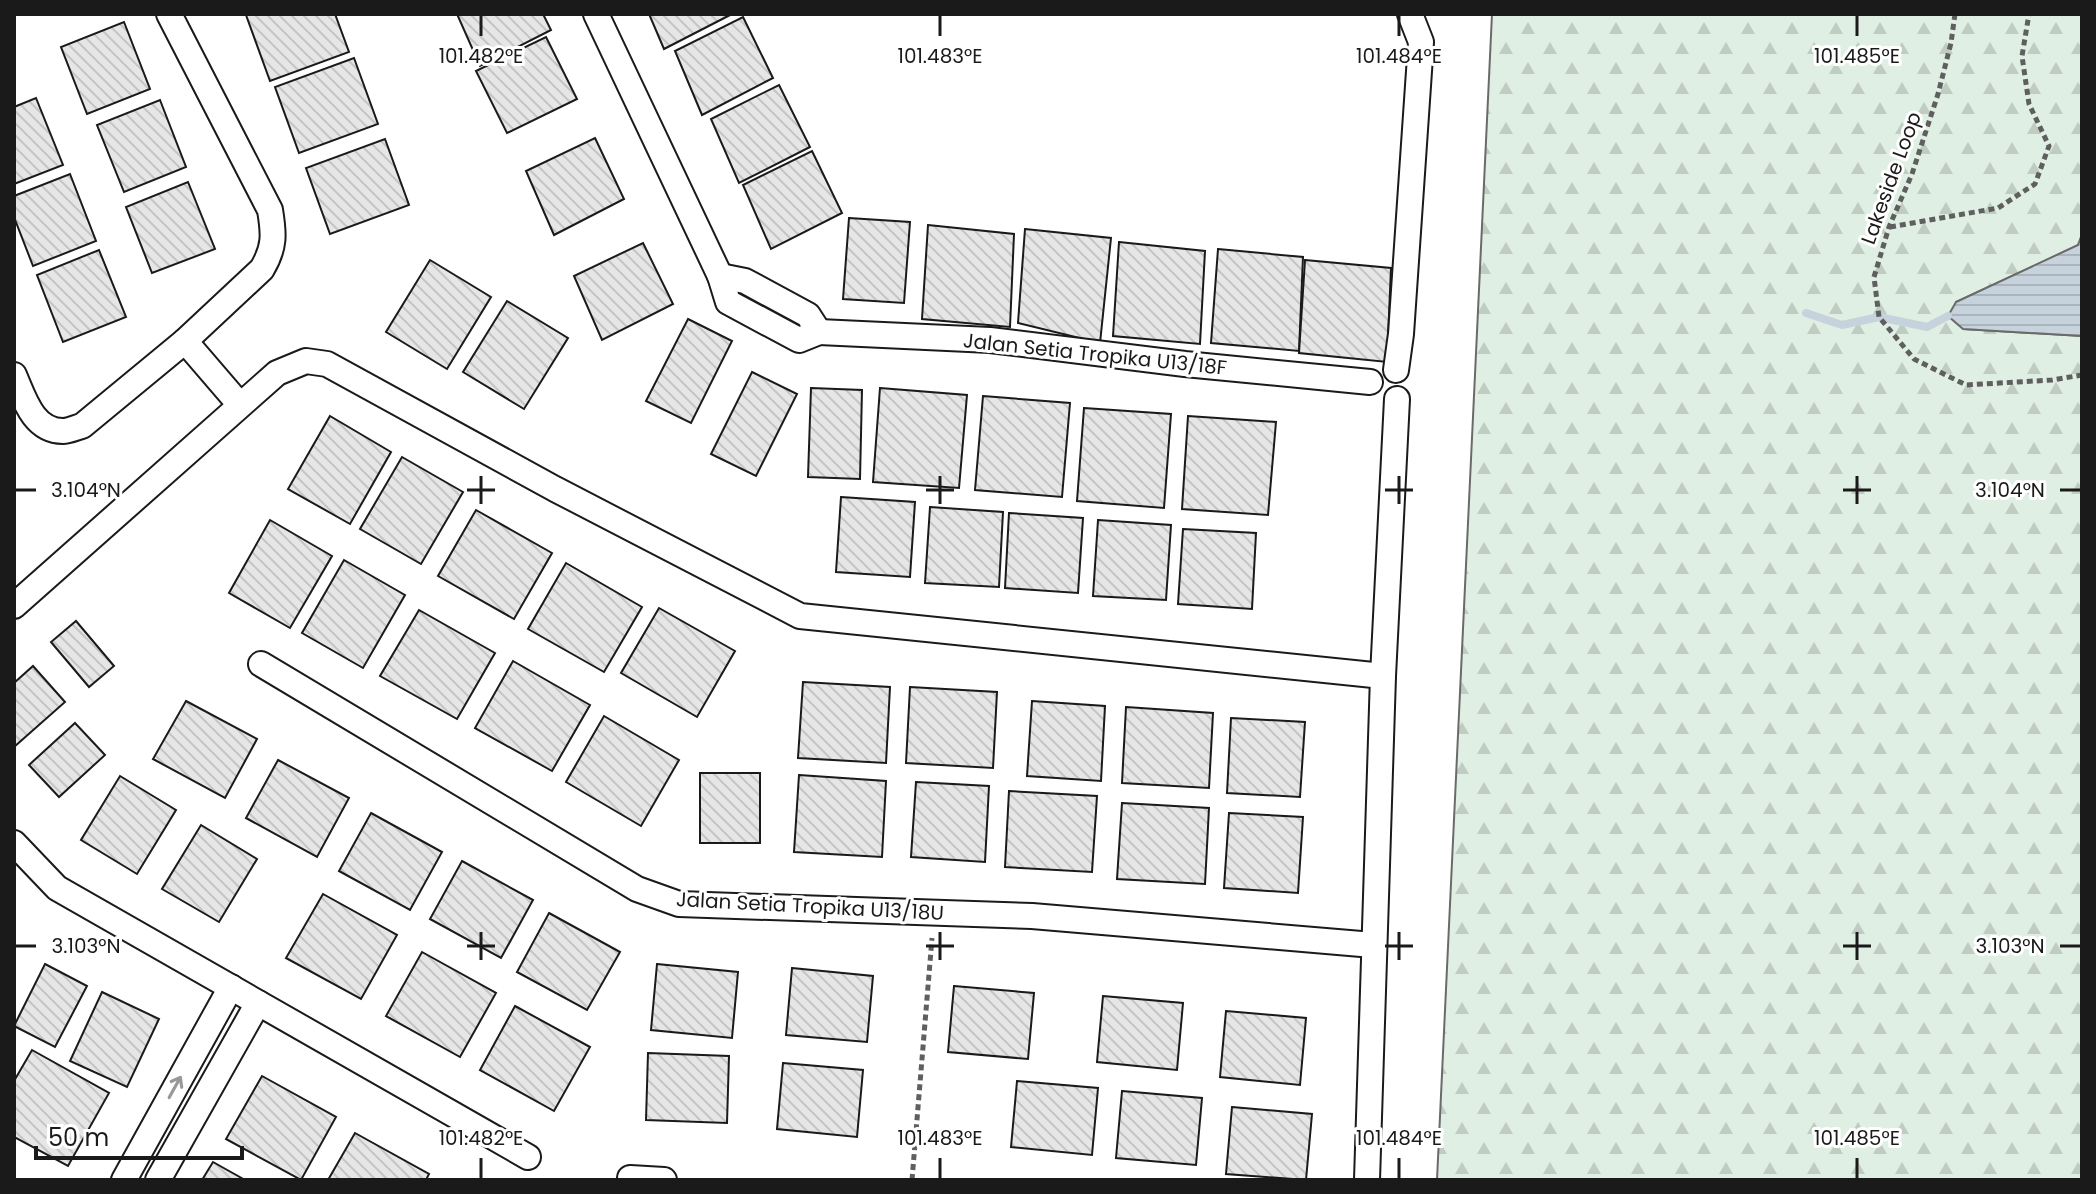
<svg xmlns="http://www.w3.org/2000/svg" width="2096" height="1194" font-family="Poppins,sans-serif">
  <defs>
    <pattern id="forest-firs" width="22" height="20" patternUnits="userSpaceOnUse" patternTransform="scale(2)"><rect width="22" height="20" fill="#e0efe3"/><path d="M5 1l3.5 6h-7zM16 11l3.5 6h-7z" fill="#c0ccc2"/></pattern>
    <pattern id="water-rules" width="6" height="5" patternUnits="userSpaceOnUse" patternTransform="scale(2)"><rect width="6" height="5" fill="#c6d2dc"/><path d="M0 2.5h6" fill="none" stroke="#aab4bc"/></pattern>
    <pattern id="building-back-hatch" width="6" height="6" patternUnits="userSpaceOnUse" patternTransform="scale(2)"><rect width="6" height="6" fill="#e6e6e6"/><path d="M-1 5l2 2M0 0l6 6M5-1l2 2" fill="none" stroke="#c5c5c5"/></pattern>
  </defs>
  <rect width="100%" height="100%" fill="#fff"/>
  <!-- forest -->
  <path fill="url(#forest-firs)" stroke="#6a6a6a" stroke-width="2" d="M1492,14h590v220l-3,11 -123,57 8,27 118,7v844h-645z"/>
  <!-- water -->
  <path fill="url(#water-rules)" stroke="#6a6a6a" stroke-width="2" d="M2082,234v102l-119,-7 -15,-13 8,-14 122,-57z"/>
  <g fill="none" stroke-linecap="round" stroke-linejoin="round">
    <!-- stream -->
    <path stroke="#c6d2dc" stroke-width="8" d="M1806,313l36,12 37,-8 48,10 21,-11"/>
  </g>
  <!-- building -->
  <g fill="url(#building-back-hatch)" stroke="#1a1a1a" stroke-width="2">
    <path d="M248,14h87l14,38 -79,29 -24,-66z"/>
    <path d="M457,14h86l8,16 -71,36z"/>
    <path d="M649,14h83l-68,35z"/>
    <path d="M743,17l30,61 -71,37 -27,-64z"/>
    <path d="M124,22l26,67 -63,25 -26,-67z"/>
    <path d="M546,37l31,62 -70,34 -31,-62z"/>
    <path d="M354,58l24,66 -79,29 -24,-66z"/>
    <path d="M779,85l31,62 -71,36 -28,-64z"/>
    <path d="M36,98l27,67 -49,19v-77z"/>
    <path d="M160,100l26,67 -62,25 -27,-67z"/>
    <path d="M595,138l29,61 -70,36 -28,-64z"/>
    <path d="M385,139l24,66 -79,29 -24,-66z"/>
    <path d="M812,151l30,62 -71,36 -28,-64z"/>
    <path d="M70,174l26,67 -63,25 -19,-49v-21z"/>
    <path d="M188,182l27,67 -63,24 -26,-66z"/>
    <path d="M849,218l61,4 -6,81 -61,-4z"/>
    <path d="M928,225l86,9 -4,93 -88,-8z"/>
    <path d="M1025,229l86,9 -11,105 -82,-20z"/>
    <path d="M1119,242l86,9 -5,93 -87,-8z"/>
    <path d="M643,243l30,61 -71,36 -28,-64z"/>
    <path d="M1218,249l85,8 -4,94 -88,-8z"/>
    <path d="M99,250l27,67 -63,25 -26,-67z"/>
    <path d="M430,260l61,37 -44,72 -61,-37z"/>
    <path d="M1305,260l86,8 -4,94 -88,-9z"/>
    <path d="M507,301l61,37 -44,71 -61,-37z"/>
    <path d="M688,319l44,22 -41,82 -45,-22z"/>
    <path d="M752,372l45,22 -41,82 -45,-22z"/>
    <path d="M811,388l51,2 -2,89 -52,-2z"/>
    <path d="M880,388l87,7 -8,93 -86,-6z"/>
    <path d="M983,396l87,7 -8,94 -87,-7z"/>
    <path d="M1084,408l87,6 -7,94 -87,-7z"/>
    <path d="M330,416l61,36 -41,72 -62,-35z"/>
    <path d="M1188,416l88,6 -8,93 -86,-6z"/>
    <path d="M402,457l61,35 -42,72 -61,-35z"/>
    <path d="M841,497l74,5 -5,75 -74,-5z"/>
    <path d="M930,507l73,5 -4,75 -74,-4z"/>
    <path d="M476,510l76,43 -38,66 -76,-43z"/>
    <path d="M1009,513l74,5 -5,75 -73,-5z"/>
    <path d="M270,520l62,36 -42,72 -61,-35z"/>
    <path d="M1098,520l73,5 -5,75 -73,-4z"/>
    <path d="M1183,529l73,4 -4,76 -74,-5z"/>
    <path d="M344,560l61,35 -42,73 -61,-35z"/>
    <path d="M566,563l76,44 -38,65 -76,-43z"/>
    <path d="M659,608l76,43 -38,66 -76,-44z"/>
    <path d="M419,610l76,43 -38,66 -77,-43z"/>
    <path d="M76,621l38,45 -25,21 -38,-45z"/>
    <path d="M513,661l77,44 -38,66 -77,-43z"/>
    <path d="M33,666l32,36 -51,45v-64z"/>
    <path d="M803,682l87,5 -4,76 -88,-5z"/>
    <path d="M910,687l87,5 -4,76 -87,-5z"/>
    <path d="M186,701l71,38 -32,59 -72,-39z"/>
    <path d="M1032,701l73,5 -4,75 -74,-5z"/>
    <path d="M1126,707l87,6 -4,75 -87,-5z"/>
    <path d="M604,716l75,44 -38,66 -75,-44z"/>
    <path d="M1231,718l74,4 -5,75 -73,-4z"/>
    <path d="M75,723l30,32 -46,42 -30,-32z"/>
    <path d="M278,760l71,38 -32,59 -71,-39z"/>
    <rect x="700" y="773" width="60" height="70"/>
    <path d="M799,775l87,6 -4,76 -88,-5z"/>
    <path d="M120,776l56,34 -39,64 -56,-34z"/>
    <path d="M916,782l73,4 -4,76 -74,-5z"/>
    <path d="M1009,791l88,5 -5,76 -87,-5z"/>
    <path d="M1122,803l87,5 -4,76 -88,-5z"/>
    <path d="M371,813l71,39 -32,58 -71,-39z"/>
    <path d="M1229,813l74,4 -5,76 -74,-5z"/>
    <path d="M201,825l56,34 -38,63 -57,-33z"/>
    <path d="M462,861l71,39 -32,58 -71,-39z"/>
    <path d="M323,894l74,41 -36,64 -75,-41z"/>
    <path d="M549,913l71,39 -33,58 -70,-38z"/>
    <path d="M422,952l74,41 -36,64 -74,-41z"/>
    <path d="M45,964l42,22 -32,61 -41,-21z"/>
    <path d="M657,964l81,8 -6,66 -81,-8z"/>
    <path d="M792,968l81,8 -6,66 -81,-7z"/>
    <path d="M954,986l80,7 -6,66 -80,-7z"/>
    <path d="M102,992l57,27 -32,68 -57,-26z"/>
    <path d="M1103,996l80,7 -6,67 -80,-8z"/>
    <path d="M515,1006l75,41 -36,64 -74,-41z"/>
    <path d="M1226,1011l80,7 -6,67 -80,-8z"/>
    <path d="M32,1050l77,43 -41,73 -54,-29v-56z"/>
    <path d="M648,1053l81,3 -2,67 -81,-3z"/>
    <path d="M783,1063l80,7 -6,67 -80,-8z"/>
    <path d="M262,1076l74,41 -35,63 -75,-41z"/>
    <path d="M1017,1081l81,7 -6,67 -81,-8z"/>
    <path d="M1122,1091l80,7 -6,67 -80,-7z"/>
    <path d="M1232,1107l80,7 -6,66 -80,-6z"/>
    <path d="M355,1133l74,41 -3,6h-98z"/>
    <path d="M213,1162l32,18h-43z"/>
  </g>
  <g fill="none" stroke-linecap="round" stroke-linejoin="round">
    <!-- street casing -->
    <g stroke="#1a1a1a" stroke-width="28">
      <g id="street">
        <path d="M169,14l101,196c4,24 5,37 -8,59l-77,72"/>
        <path d="M596,14l124,262"/>
        <path d="M720,276l25,5 63,34 11,17 -20,8 -71,-38z"/>
        <path d="M819,332l171,8 195,24 185,18"/>
        <path d="M1396,370l5,-36 20,-292 -11,-28"/>
        <path d="M14,375c10,23 19,56 49,56 6,0 14,-4 19,-5l103,-85 55,64"/>
        <path d="M14,606l263,-233 29,-12 21,3 228,125 245,127 583,60"/>
        <path d="M261,664l376,225 42,15 353,12 341,29"/>
        <path d="M14,843l43,45 471,269"/>
        <path d="M630,1178l34,2"/>
        <path d="M124,1180l107,-193"/>
        <path d="M158,1180l100,-177"/>
        <path d="M1367,1180l16,-504 14,-277"/>
      </g>
    </g>
    <!-- path -->
    <g stroke="#5f5f5f" stroke-width="5" stroke-dasharray="6 4" stroke-linecap="butt">
      <path d="M1955,14l-4,29 -13,51 -26,80 -23,53 -15,50 5,40 35,42 52,26 86,-5 30,-5"/>
      <path d="M1890,227l108,-19 37,-24 14,-38 -20,-42 -7,-48 7,-42"/>
      <path d="M912,1180l20,-242"/>
    </g>
    <!-- street -->
    <use href="#street" stroke="#fff" stroke-width="24"/>
  </g>
  <!-- one-way arrows -->
  <defs><path id="oneway-shaft" d="M-6 0H5M1.5-3L5.5 0L1.5 3" fill="none" stroke-width="1.6" stroke-linecap="round" stroke-linejoin="round" transform="scale(2)"/></defs>
  <use stroke="#989898" href="#oneway-shaft" transform="translate(175 1087) rotate(-61)"/>
  <!-- ticks -->
  <path fill="none" stroke="#1a1a1a" stroke-width="3" d="M481,16v20M940,16v20M1399,16v20M1857,16v20M481,476v28M940,476v28M1399,476v28M1857,476v28M16,490h20M467,490h28M926,490h28M1385,490h28M1843,490h28M2060,490h20M481,932v28M940,932v28M1399,932v28M1857,932v28M16,946h20M467,946h28M926,946h28M1385,946h28M1843,946h28M2060,946h20M481,1158v20M940,1158v20M1399,1158v20M1857,1158v20"/>
  <g text-anchor="middle" stroke-width="6" stroke-linejoin="round" paint-order="stroke">
    <!-- street labels -->
    <g font-size="20" fill="#1a1a1a" stroke="#fff">
      <text transform="translate(1891 178) rotate(-70)" y="7">Lakeside Loop</text>
      <text transform="translate(1095 354) rotate(6)" y="7">Jalan Setia Tropika U13/18F</text>
      <text transform="translate(810 906) rotate(3)" y="7">Jalan Setia Tropika U13/18U</text>
    </g>
  </g>
  <g font-size="20" text-anchor="middle" fill="#1a1a1a" stroke="#fff" stroke-width="6" stroke-linejoin="round" paint-order="stroke">
    <text x="481" y="63">101.482°E</text>
    <text x="940" y="63">101.483°E</text>
    <text x="1399" y="63">101.484°E</text>
    <text x="1857" y="63">101.485°E</text>
    <text x="86" y="497">3.104°N</text>
    <text x="2010" y="497">3.104°N</text>
    <text x="86" y="953">3.103°N</text>
    <text x="2010" y="953">3.103°N</text>
    <text x="481" y="1145">101.482°E</text>
    <text x="940" y="1145">101.483°E</text>
    <text x="1399" y="1145">101.484°E</text>
    <text x="1857" y="1145">101.485°E</text>
  </g>
  <!-- border -->
  <rect width="2096" height="1194" fill="none" stroke="#1a1a1a" stroke-width="32"/>
  <!-- scale -->
  <path d="M36 1146v12h206v-12" fill="none" stroke="#1a1a1a" stroke-width="4"/>
  <text x="48" y="1146" font-size="24" fill="#1a1a1a" stroke="#ffffff" stroke-width="6" paint-order="stroke">50 m</text>
</svg>
